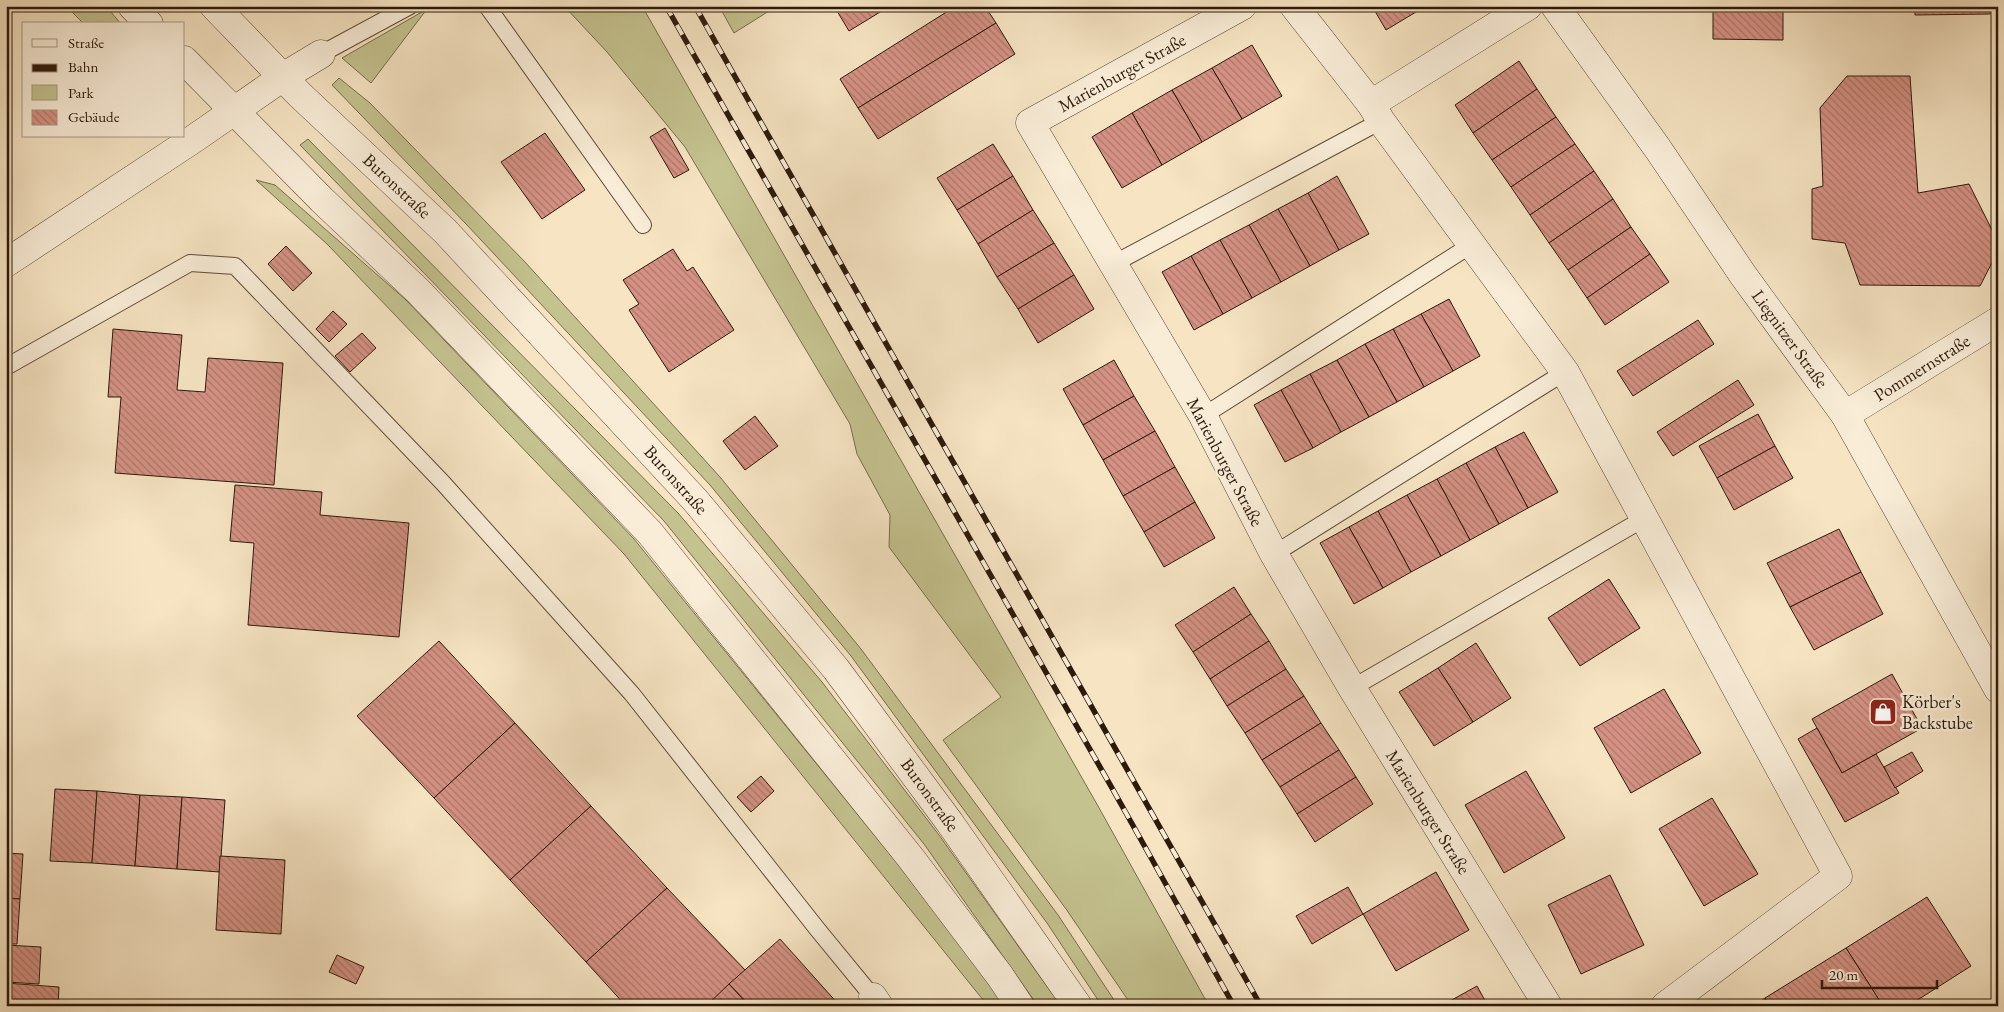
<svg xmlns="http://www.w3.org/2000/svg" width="2004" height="1012" font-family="'EB Garamond',serif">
  <defs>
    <pattern id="building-back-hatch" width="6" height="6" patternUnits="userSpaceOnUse" patternTransform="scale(1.25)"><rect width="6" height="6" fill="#d59284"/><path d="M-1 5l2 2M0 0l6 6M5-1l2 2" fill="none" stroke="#ad766a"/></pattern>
  </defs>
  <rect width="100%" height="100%" fill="#f6e4c3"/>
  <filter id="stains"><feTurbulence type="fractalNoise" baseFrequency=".004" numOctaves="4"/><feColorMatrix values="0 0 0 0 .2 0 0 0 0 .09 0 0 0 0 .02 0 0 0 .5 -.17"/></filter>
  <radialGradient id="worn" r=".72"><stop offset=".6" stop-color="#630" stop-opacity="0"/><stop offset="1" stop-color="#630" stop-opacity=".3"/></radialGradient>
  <!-- green -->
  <g fill="#c4c28f" stroke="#786e4d">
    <path d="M66,6h40l15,18h-37z"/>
    <path d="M564,6h78l456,800 111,200h-77l-66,-97 -123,-169 58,-43 -112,-150 1,-32 -33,-61 -7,-30 -165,-277 -78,-95z"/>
    <path d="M719,6h58l-43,27z"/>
    <path d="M427,9l-56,74 -29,-25z"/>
    <path d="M339,78l31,25 155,159 195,215 141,172 197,266 60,91h-16l-55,-83 -196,-267 -141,-171 -243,-260 -135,-140z"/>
    <path d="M308,139l370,374 144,169 117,153 122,171h-23l-114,-162 -260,-323 -364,-376z"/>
    <path d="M256,180l19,5 131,115 228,239 263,324 91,119 16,24h-16l-364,-452 -297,-310z"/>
  </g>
  <!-- building -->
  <g fill="url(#building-back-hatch)" stroke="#2d1a0b">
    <path d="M834,6h56l-41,25z"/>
    <path d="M956,6h29l11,17 -138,85 -18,-29z"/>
    <path d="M1372,6h54l-40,24z"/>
    <path d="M1713,6h70v34l-70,-1z"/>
    <path d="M1915,6h75v8l-75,1z"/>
    <path d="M996,23l19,31 -137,85 -20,-31z"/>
    <path d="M1252,45l30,51 -40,23 -30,-51z"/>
    <path d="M1519,61l18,28 -64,44 -18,-28z"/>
    <path d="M1212,68l30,51 -40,23 -30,-52z"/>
    <path d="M1847,76h63l8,117 51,-9 29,58v9l-18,35 -120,-1 -15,-42 -33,-4v-50l11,-3 -3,-78z"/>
    <path d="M1537,89l19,28 -64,43 -19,-27z"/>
    <path d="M1172,90l30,52 -40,23 -30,-52z"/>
    <path d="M1132,113l30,52 -40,23 -30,-51z"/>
    <path d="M1556,117l19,27 -64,43 -19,-27z"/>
    <path d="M665,128l24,42 -15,8 -24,-41z"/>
    <path d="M545,133l40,57 -43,29 -41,-57z"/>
    <path d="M993,144l20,32 -56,34 -20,-32z"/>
    <path d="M1575,144l19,27 -64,44 -19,-28z"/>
    <path d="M1594,171l19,28 -64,44 -19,-28z"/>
    <path d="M1013,176l20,34 -55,34 -21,-34z"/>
    <path d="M1337,176l32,58 -30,16 -31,-57z"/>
    <path d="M1308,193l31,57 -29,16 -32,-57z"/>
    <path d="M1613,199l18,28 -63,43 -19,-27z"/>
    <path d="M1278,209l32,57 -29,16 -32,-57z"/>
    <path d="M1033,210l21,33 -57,34 -19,-33z"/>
    <path d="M1249,225l32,57 -29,16 -32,-58z"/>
    <path d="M1631,227l19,27 -63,44 -19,-28z"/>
    <path d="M1220,240l32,58 -29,16 -32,-58z"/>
    <path d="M1054,243l20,32 -56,34 -21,-32z"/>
    <path d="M286,246l26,27 -19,18 -25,-27z"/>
    <path d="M673,249l14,22 6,-4 41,63 -65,42 -40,-62 10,-6 -16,-24z"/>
    <path d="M1650,254l19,28 -64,43 -18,-27z"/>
    <path d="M1191,256l32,58 -29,16 -32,-58z"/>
    <path d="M1074,275l20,34 -56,34 -20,-34z"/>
    <path d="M1449,299l31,57 -27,15 -32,-57z"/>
    <path d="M333,311l14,13 -18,18 -13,-13z"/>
    <path d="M1421,314l32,57 -29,16 -31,-58z"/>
    <path d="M1698,320l16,24 -81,52 -16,-25z"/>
    <path d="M113,329l69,6 -5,55 28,2 3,-34 75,5 -9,122 -159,-12 6,-76h-13z"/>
    <path d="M1393,329l31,58 -27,15 -32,-58z"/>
    <path d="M362,333l14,15 -26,24 -15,-16z"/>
    <path d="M1365,344l32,58 -28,15 -32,-57z"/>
    <path d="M1114,360l20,36 -51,29 -20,-36z"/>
    <path d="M1337,360l32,57 -28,15 -31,-58z"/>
    <path d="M1310,374l31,58 -28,16 -32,-58z"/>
    <path d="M1738,380l16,25 -81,51 -16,-24z"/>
    <path d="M1281,390l32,58 -28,14 -31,-57z"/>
    <path d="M1134,396l21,35 -52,29 -20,-35z"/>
    <path d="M1758,414l17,32 -58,32 -18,-32z"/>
    <path d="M755,416l23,30 -33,24 -22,-29z"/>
    <path d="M1155,431l20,36 -52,29 -20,-36z"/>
    <path d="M1524,432l34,60 -30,16 -33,-61z"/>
    <path d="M1775,446l18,32 -59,32 -17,-32z"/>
    <path d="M1495,447l33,61 -29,16 -33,-61z"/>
    <path d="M1466,463l33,61 -29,16 -33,-61z"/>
    <path d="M1175,467l20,35 -51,30 -21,-36z"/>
    <path d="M1437,479l33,61 -29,16 -34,-61z"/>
    <path d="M235,485l87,7 -2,23 89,8 -10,114 -151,-12 6,-82 -24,-2z"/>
    <path d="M1407,495l34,61 -30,16 -33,-61z"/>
    <path d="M1195,502l20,36 -51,29 -20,-35z"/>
    <path d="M1378,511l33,61 -28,16 -34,-61z"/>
    <path d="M1349,527l34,61 -29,16 -34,-61z"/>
    <path d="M1839,529l22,43 -71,35 -23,-44z"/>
    <path d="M1861,572l22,42 -69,36 -24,-43z"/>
    <path d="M1609,579l31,49 -60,38 -32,-48z"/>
    <path d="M1234,587l17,27 -58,38 -18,-27z"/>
    <path d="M1251,614l18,27 -59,38 -17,-27z"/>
    <path d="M439,641l76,82 -81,75 -77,-82z"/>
    <path d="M1269,641l17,28 -59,37 -17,-27z"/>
    <path d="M1476,643l35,55 -38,24 -35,-54z"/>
    <path d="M1438,668l35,54 -39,24 -35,-54z"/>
    <path d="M1286,669l18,27 -59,37 -18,-27z"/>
    <path d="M1892,674l30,54 -80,45 -30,-54z"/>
    <path d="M1664,689l37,64 -70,40 -37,-65z"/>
    <path d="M1304,696l17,27 -59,37 -17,-27z"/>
    <path d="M515,723l76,83 -81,74 -76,-82z"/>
    <path d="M1321,723l18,27 -59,37 -18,-27z"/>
    <path d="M1817,728l25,45 34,-19 23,39 -54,29 -47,-83z"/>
    <path d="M1339,750l17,27 -59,37 -17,-27z"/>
    <path d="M1912,752l11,19 -28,17 -11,-21z"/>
    <path d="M1526,771l39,67 -61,35 -39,-68z"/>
    <path d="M761,776l13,15 -23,21 -14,-15z"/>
    <path d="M1356,777l17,27 -58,38 -18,-28z"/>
    <path d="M55,789l42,2 -5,72 -42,-2z"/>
    <path d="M97,791l43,4 -5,71 -43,-3z"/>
    <path d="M140,795l42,2 -5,72 -42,-3z"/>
    <path d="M182,797l43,3 -5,72 -43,-3z"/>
    <path d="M1712,798l46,76 -54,32 -45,-77z"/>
    <path d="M591,806l76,82 -81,74 -76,-82z"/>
    <path d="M6,853l17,1 -3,45 -14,-1z"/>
    <path d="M220,856l65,4 -4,74 -65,-4z"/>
    <path d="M1436,872l33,58 -73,41 -33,-57z"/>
    <path d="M1610,875l34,70 -63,29 -33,-69z"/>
    <path d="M1348,887l15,27 -51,30 -16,-28z"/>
    <path d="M667,888l79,83 -40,35h-80l-40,-44z"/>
    <path d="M1927,897l44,69 -63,40h-25l-37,-58z"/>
    <path d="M6,898l14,1 -3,45h-11z"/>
    <path d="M780,939l60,67h-90l-21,-22z"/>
    <path d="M6,945l35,2 -2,37 -33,-2z"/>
    <path d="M1846,948l37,58h-113l-5,-8z"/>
    <path d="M337,955l27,12 -8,17 -27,-12z"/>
    <path d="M6,983l53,4 -1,19h-52z"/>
    <path d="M729,984l20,22h-43z"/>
    <path d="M1477,986l11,20h-47z"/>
    <path d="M1765,998l5,8h-16z"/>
  </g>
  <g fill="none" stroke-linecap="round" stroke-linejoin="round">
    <!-- service casing -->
    <g stroke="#5f4c39" stroke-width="18">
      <g id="service">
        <path d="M487,6l156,219"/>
        <path d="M321,54l89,-48"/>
        <path d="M1113,264l268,-143"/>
        <path d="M6,367l184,-104 45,3 208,217 189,211 186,236 55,67"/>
        <path d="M1203,416l268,-171"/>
        <path d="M1274,554l291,-182"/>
        <path d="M1352,688l293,-170"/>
      </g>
    </g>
    <!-- minor casing -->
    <g stroke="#5f4c39" stroke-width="29">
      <g id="minor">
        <path d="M1242,6l-212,117 173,293 71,138 78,134 196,318"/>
        <path d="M1294,6l77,98 10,17 184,251 273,504 -173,130"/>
        <path d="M1555,6l103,143 85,126 102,140 153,274"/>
        <path d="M1371,104l157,-98"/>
        <path d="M6,263l189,-125 88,-61 38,-23"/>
        <path d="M1845,415l153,-94"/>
        <path d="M873,997l6,9"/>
      </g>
    </g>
    <!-- tertiary casing -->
    <g stroke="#5f4c39" stroke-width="29">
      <g id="tertiary">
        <path d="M132,6l17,18"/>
        <path d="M214,6l86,89 145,136 250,269 141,169 114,154 128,183"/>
        <path d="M184,60l138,140 96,91 232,242 260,324 90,119 20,30"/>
      </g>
    </g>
    <!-- service -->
    <use href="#service" stroke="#f9edd8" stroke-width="16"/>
    <!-- minor -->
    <use href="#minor" stroke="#f9edd8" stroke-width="28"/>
    <!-- tertiary -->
    <use href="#tertiary" stroke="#f9edd8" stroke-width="28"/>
    <!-- rail casing -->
    <g stroke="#2d1a0b" stroke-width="5.5">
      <g id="rail">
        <path d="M666,6l446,782 122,218"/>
        <path d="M695,6l566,1000"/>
      </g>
    </g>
    <!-- rail -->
    <use href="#rail" stroke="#f9edd8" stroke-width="4" stroke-dasharray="11" stroke-linecap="butt"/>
  </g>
  <!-- icons -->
  <defs>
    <g id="shop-square" transform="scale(1.4375)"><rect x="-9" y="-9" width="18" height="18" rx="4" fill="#8f2418" stroke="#f9edd8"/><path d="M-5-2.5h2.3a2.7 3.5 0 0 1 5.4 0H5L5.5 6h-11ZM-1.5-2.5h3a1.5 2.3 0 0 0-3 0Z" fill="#fff"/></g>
  </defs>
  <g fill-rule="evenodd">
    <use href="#shop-square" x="1883" y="712"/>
  </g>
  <g text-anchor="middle" stroke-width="5" stroke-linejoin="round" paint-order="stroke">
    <!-- street labels -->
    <g font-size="18" fill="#2d1a0b" stroke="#f9edd8">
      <text transform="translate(1122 73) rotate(-29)" y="6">Marienburger Straße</text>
      <text transform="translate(397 186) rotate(43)" y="6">Buronstraße</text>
      <text transform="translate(1790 339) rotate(54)" y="6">Liegnitzer Straße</text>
      <text transform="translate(1922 368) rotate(-32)" y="6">Pommernstraße</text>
      <text transform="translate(1225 462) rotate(62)" y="6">Marienburger Straße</text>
      <text transform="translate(676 480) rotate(48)" y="6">Buronstraße</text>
      <text transform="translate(930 795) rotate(54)" y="6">Buronstraße</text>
      <text transform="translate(1428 812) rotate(58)" y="6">Marienburger Straße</text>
    </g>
    <!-- poi labels -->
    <g font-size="18" fill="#2d1a0b" stroke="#f9edd8" text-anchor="start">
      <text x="1902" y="708">Körber's<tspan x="1902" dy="21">Backstube</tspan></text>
    </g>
  </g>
  <!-- margin -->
  <rect width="2004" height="1012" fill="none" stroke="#f6e4c3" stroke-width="25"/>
  <rect x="8" y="8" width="1989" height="997" fill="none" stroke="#2d1a0b" stroke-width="2.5"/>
  <rect x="12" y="12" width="1979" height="987" fill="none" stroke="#2d1a0b"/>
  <!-- legend -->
  <rect x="22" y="22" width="162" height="115" fill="#f9edd8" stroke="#a79986"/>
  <rect x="32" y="39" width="25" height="8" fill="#f9edd8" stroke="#a79986"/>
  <text x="68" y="48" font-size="15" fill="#2d1a0b">Straße</text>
  <rect x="32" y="64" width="25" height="8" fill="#2d1a0b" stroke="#a79986"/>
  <text x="68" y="72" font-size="15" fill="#2d1a0b">Bahn</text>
  <rect x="32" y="85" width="25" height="15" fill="#c4c28f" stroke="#a79986"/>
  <text x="68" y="98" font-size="15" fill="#2d1a0b">Park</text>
  <rect x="32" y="110" width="25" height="15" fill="url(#building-back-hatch)" stroke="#a79986"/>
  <text x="68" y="122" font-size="15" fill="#2d1a0b">Gebäude</text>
  <!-- scale -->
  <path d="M1822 980v8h115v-8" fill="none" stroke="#2d1a0b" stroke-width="2.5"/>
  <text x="1829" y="980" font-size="15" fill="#2d1a0b" stroke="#f9edd8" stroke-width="4" paint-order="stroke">20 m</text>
  <rect width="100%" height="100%" filter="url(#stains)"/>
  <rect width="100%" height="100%" fill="url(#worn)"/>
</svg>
